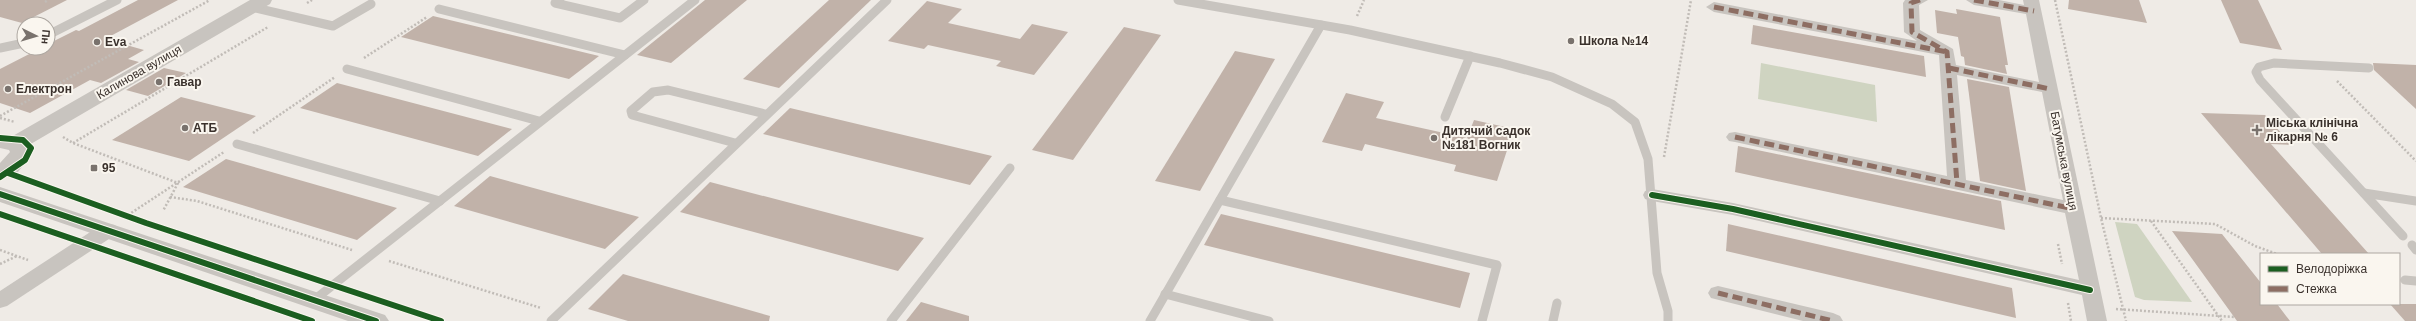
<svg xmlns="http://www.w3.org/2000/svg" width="2416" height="321" font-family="Helvetica,sans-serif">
  <rect width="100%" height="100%" fill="#efebe6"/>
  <!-- green -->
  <g fill="#cfd4c1">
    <path d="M1761,63l114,22 2,37 -119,-23z"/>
    <path d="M2115,222l22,2 55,78 -48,-2 -9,-3z"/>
  </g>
  <!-- building -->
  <g fill="#c1b2a9">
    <path d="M0,0h67l-45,23 -22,-6z"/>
    <path d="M138,0h40l-73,39 39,11 -16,9 11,3 -38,21 -11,-3 -60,33 -30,-10v-34l41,-21h7v-4l28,-14 3,1z"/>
    <path d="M705,0h42l-76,63 -34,-8z"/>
    <path d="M829,0h42l-92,88 -36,-9z"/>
    <path d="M2069,0h70l8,23 -79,-14z"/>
    <path d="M2221,0h37l24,50 -42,-7z"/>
    <path d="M927,1l35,8 -14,14 72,16 12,-15 36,8 -34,43 -38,-9 5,-5 -73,-16 -4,4 -36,-8z"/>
    <path d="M1956,9l44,8 8,48h-3l2,9 -42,-9 -1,-8 -3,-1 -3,-19 -21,-4 -2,-23 22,4z"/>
    <path d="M433,16l166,40 -30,23 -168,-42z"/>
    <path d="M1753,25l171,31 2,21 -175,-33z"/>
    <path d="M1124,27l37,8 -88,125 -41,-10z"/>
    <path d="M1235,51l40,8 -75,132 -45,-10z"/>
    <path d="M2373,63l43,2v44l-42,-39z"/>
    <path d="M164,68l22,5 -38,23 -22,-6z"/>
    <path d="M1967,79l42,8 17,104 -46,-10z"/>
    <path d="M337,83l175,46 -34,27 -178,-48z"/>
    <path d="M1346,93l38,9 -8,16 91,20 7,-18 40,9 -17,52 -43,-10 2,-6 -91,-21 -3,7 -40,-9z"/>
    <path d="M181,97l75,19 -67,45 -77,-21z"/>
    <path d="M790,108l202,48 -22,29 -207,-51z"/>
    <path d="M2201,113l64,2 27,30 -21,-1 98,110h-47z"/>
    <path d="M1738,146l263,55 4,29 -270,-58z"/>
    <path d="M226,159l171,49 -40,32 -174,-53z"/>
    <path d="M490,176l149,41 -34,32 -151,-43z"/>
    <path d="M710,182l214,56 -26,33 -218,-59z"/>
    <path d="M1221,214l249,59 -10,35 -256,-63z"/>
    <path d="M1728,224l284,64 4,30 -290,-67z"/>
    <path d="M2172,231l50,3 39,49v21h16l13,17h-53z"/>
    <path d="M623,274l147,42 -1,5h-141l-40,-12z"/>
    <path d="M921,302l48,14v5h-63z"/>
    <path d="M2390,304h26v17h-11z"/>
  </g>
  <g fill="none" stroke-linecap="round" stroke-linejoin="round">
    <!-- path -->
    <g stroke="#c1bcb7" stroke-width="2.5" stroke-dasharray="2 2" stroke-linecap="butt">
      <path d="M2055,0l46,218 25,103"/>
      <path d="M45,2l3,-2"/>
      <path d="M307,3l5,-3"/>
      <path d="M1357,16l7,-16"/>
      <path d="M364,58l63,-41"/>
      <path d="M2337,81l79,80"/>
      <path d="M0,116l210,-116"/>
      <path d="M0,118l15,4"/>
      <path d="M253,133l82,-56"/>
      <path d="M63,137l10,6 105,40 -15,28"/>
      <path d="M73,143l195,-116"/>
      <path d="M1664,157l27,-157"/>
      <path d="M170,197l27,4 155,49"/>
      <path d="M128,215l96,-63"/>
      <path d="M2101,218l114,6 40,22 22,8"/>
      <path d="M2151,221l71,100"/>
      <path d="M2058,244l4,20"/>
      <path d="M0,250l28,10"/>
      <path d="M389,261l152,47"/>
      <path d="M0,264l17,-8"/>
      <path d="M2068,303l3,18"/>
      <path d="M2116,309l119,8"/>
    </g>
    <!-- service -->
    <g stroke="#c8c4bf" stroke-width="9">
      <path d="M560,0l-5,3 65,15 24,-18"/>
      <path d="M1178,0l172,30 150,33 52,14 60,27 23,18 13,37 9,114 11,38v10"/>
      <path d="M251,7l82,19 38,-22"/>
      <path d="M439,9l186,46"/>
      <path d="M48,35l69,-35"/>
      <path d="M0,48l24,-5"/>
      <path d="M2369,68l-95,-5 -15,4 -3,5 4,8 143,156"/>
      <path d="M347,69l192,52"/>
      <path d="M1445,117l25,-61"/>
      <path d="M735,143l-103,-28 -1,-4 22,-19 15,-2 97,24"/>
      <path d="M237,144l203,57"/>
      <path d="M2364,193l52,8"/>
      <path d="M1220,200l277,65 -15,56"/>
      <path d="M2412,245l4,5"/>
      <path d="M2405,280l11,1"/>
      <path d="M1165,294l104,27"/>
      <path d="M314,300l381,-300"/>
      <path d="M551,321l336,-321"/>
      <path d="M891,321l119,-153"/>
      <path d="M1150,321l171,-296"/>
      <path d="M1553,321l4,-18"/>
    </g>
    <!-- minor -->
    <g fill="#c8c4bf" fill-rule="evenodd">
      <path d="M1905,0h23l-9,5 1,25 33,19 3,16 83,17 -13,-68 -52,-9 -8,-5h33l25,5 -1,-5h16l68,321h-20l-5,-26 -349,-80 -81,-14 -7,-2 -2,-4 2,-4 7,-2 81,14 346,77 -14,-67 -330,-71 -6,-1 -3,-4 3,-4 6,-1 212,44 -8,-121 -225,-43 -8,-5 8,-5 203,39 -13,-9 -1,-29zM1957,75l85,17 21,108 -97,-20z"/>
      <path d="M108,224l7,1 3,5 -3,5 -108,71 -7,2v-17l101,-66z"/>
      <path d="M1718,286l115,27 7,3 3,5h-40l-92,-23 -3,-5 3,-5z"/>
    </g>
    <!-- tertiary -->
    <g fill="#c8c4bf" fill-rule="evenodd">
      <path d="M250,0h22l-2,4 -241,141 3,8 -14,19 -18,8v-17l10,-11 -1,-2 -9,-2v-10l11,-1z"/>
      <path d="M0,187l385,128 4,6h-41l-348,-119z"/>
    </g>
    <!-- quiet -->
    <g stroke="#8d6e63" stroke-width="5" stroke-dasharray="10 5" stroke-linecap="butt">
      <path d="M1920,0l-9,3 1,29 35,20 10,131"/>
      <path d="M1974,0l60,11"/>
      <path d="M1714,7l233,45"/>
      <path d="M1949,68l101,21"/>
      <path d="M1735,137l339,72"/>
      <path d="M1718,293l115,28"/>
    </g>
    <!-- cycleway casing -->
    <g stroke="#faf6ef" stroke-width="8">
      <g id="cycleway">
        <path d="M0,138l23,2 8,8 -6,12 -25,17"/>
        <path d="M8,173l138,50 295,98"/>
        <path d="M0,194l376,127"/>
        <path d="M1652,195l81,14 357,81"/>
        <path d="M0,214l312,107"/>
      </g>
    </g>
    <!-- cycleway -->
    <use href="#cycleway" stroke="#1b5e20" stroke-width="6"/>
  </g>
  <!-- markers -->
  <g fill="#79726d" stroke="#faf6ef" stroke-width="1.5">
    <circle cx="1571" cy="41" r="4"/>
    <circle cx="97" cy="42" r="4"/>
    <circle cx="159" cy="82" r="4"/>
    <circle cx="8" cy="89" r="4"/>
    <circle cx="185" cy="128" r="4"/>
    <path d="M2255 124h4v4h4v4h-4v4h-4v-4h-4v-4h4z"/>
    <circle cx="1434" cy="138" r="4"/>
    <rect x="90" y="164" width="8" height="8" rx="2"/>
  </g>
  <g text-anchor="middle" stroke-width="4" stroke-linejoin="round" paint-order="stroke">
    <!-- poi labels -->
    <g font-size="12" font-weight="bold" fill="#3a312c" stroke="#faf6ef" text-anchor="start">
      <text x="1579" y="45">Школа №14</text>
      <text x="105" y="46">Eva</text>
      <text x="167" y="86">Гавар</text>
      <text x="16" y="93">Електрон</text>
      <text x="2266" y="127">Міська клінічна<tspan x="2266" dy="14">лікарня № 6</tspan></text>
      <text x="193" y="132">АТБ</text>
      <text x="1442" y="135">Дитячий садок<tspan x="1442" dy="14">№181 Вогник</tspan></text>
      <text x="102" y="172">95</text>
    </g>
    <!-- street labels -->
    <g font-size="12" fill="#3a312c" stroke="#faf6ef">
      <text transform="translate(139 72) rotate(-30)" y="4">Калинова вулиця</text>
      <text transform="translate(2064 161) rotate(79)" y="4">Батумська вулиця</text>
    </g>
  </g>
  <!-- legend -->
  <rect x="2260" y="253" width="140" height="52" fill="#faf6ef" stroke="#ada7a1"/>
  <rect x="2268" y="266" width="20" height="6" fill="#1b5e20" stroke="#ada7a1"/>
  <text x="2296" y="273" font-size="12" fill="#3a312c">Велодоріжка</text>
  <rect x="2268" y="286" width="20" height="6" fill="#8d6e63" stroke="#ada7a1"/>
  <text x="2296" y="293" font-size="12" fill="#3a312c">Стежка</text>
  <!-- north arrow -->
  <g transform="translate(36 36) rotate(95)"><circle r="19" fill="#faf6ef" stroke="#ada7a1"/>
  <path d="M0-3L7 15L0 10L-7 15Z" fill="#79726d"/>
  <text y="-6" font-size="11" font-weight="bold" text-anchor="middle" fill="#3a312c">Пн</text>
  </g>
</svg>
